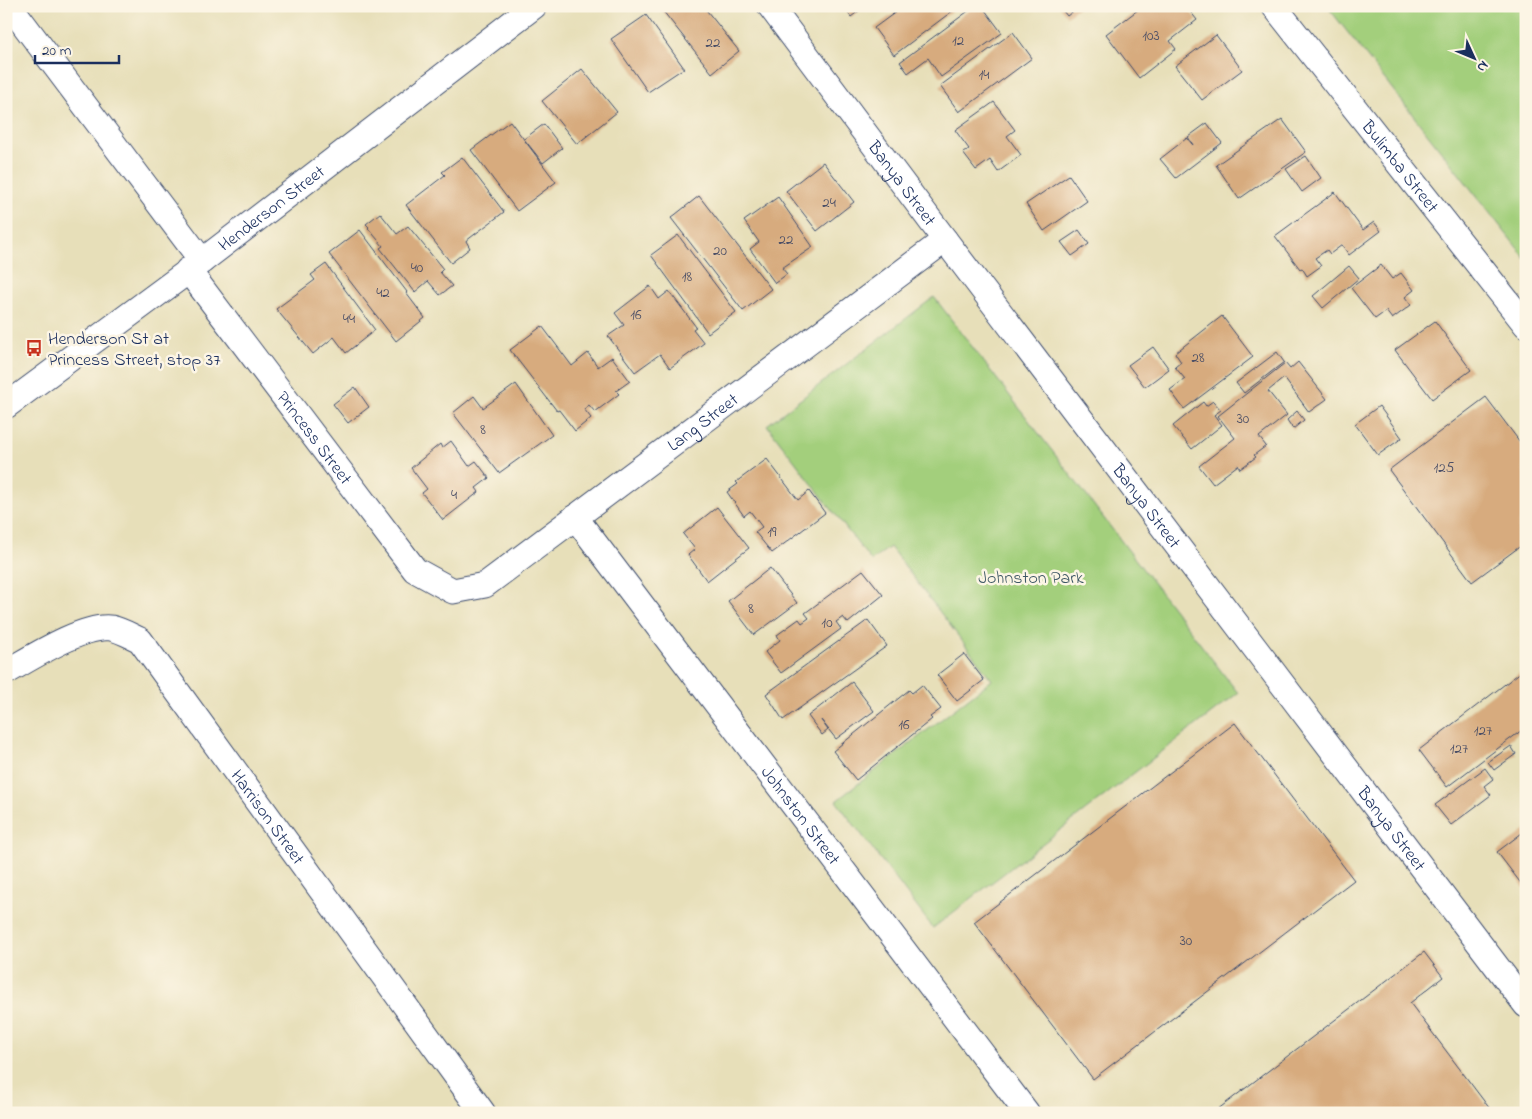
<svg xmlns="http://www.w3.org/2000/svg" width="1532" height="1119" font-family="'Indie Flower',sans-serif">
  <rect width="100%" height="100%" fill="#fcf5e5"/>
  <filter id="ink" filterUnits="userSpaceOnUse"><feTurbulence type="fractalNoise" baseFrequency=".02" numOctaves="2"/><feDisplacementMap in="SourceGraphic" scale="10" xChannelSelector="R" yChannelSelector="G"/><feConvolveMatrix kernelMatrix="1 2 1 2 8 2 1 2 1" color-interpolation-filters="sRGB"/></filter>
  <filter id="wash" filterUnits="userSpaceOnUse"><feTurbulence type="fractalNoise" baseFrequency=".0096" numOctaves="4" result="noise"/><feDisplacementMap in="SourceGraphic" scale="20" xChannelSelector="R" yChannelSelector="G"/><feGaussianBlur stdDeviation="1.12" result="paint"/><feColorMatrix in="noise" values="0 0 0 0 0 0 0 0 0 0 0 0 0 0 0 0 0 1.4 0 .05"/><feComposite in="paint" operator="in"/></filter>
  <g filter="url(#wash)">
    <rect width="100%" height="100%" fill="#e7dfb9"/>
    <!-- green -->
    <g fill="#a3cf7b" stroke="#5f7f6c">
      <path d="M1327,6h199v253z"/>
      <path d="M934,297l304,396 -305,235 -97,-127 156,-121 -102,-133 -19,14 -104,-136z"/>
    </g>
    <g id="blocks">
      <!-- building -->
      <g fill="#d7ab7e">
        <path d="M659,6h44l36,45 -27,22z"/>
        <path d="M843,6h22l-14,11z"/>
        <path d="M904,6h55l-65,49 -20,-27z"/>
        <path d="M975,6h7l20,27 -61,44 -13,-19 -20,15 -8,-11z"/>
        <path d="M1059,6h21l-13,10z"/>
        <path d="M1143,6h43l11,14 -27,21 6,8 -37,29 -33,-44z"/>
        <path d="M646,15l38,53 -36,24 -37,-53z"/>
        <path d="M1013,32l19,26 -73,54 -19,-26z"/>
        <path d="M1216,35l26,35 -40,30 -27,-34z"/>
        <path d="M582,69l35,43 -40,32 -35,-43z"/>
        <path d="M994,102l21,28 -8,6 14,19 -23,17 -8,-12 -14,10 -13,-17 6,-4 -14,-19z"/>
        <path d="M1282,119l24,33 -67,47 -23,-34z"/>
        <path d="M510,121l46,61 -39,29 -46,-61z"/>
        <path d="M1207,123l15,20 -46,35 -16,-19 27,-21 6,7 -5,-8z"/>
        <path d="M544,124l18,24 -19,15 -19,-24z"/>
        <path d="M1306,156l15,22 -19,14 -16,-23z"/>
        <path d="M462,157l42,55 -38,29 4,7 -19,15 -45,-58 39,-30 -3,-3z"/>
        <path d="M823,162l31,40 -37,29 -31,-40z"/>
        <path d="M1069,175l18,26 -43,30 -18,-27z"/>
        <path d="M1335,192l28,38 11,-8 7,9 -32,24 -7,-10 -12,9 -3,-4 -12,8 6,8 -14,10 -5,-8 -2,1 -25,-33z"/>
        <path d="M699,196l72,93 -28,22 -72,-93z"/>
        <path d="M778,197l35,50 -31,21 5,6 -12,9 -25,-34 9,-7 -15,-21z"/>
        <path d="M380,213l17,21 11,-8 35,43 -3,3 12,14 -12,9 -12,-14 -13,11 -35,-44 3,-2 -15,-18 1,-1 -3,-3z"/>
        <path d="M360,230l47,62 -1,1 19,25 -29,23 -67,-87z"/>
        <path d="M1079,230l10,14 -17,12 -11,-14z"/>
        <path d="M678,235l58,77 -28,21 -57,-78z"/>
        <path d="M326,264l49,66 -29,23 -12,-16 -21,17 -37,-45 39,-29 -4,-5z"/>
        <path d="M1381,265l11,14 9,-6 13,17 -9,7 6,8 -19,14 -6,-8 -11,8 -24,-31z"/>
        <path d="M1349,266l10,12 -36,30 -10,-12z"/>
        <path d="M650,286l9,13 10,-8 27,36 -3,2 11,14 -34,25 -10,-14 -25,18 -27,-36 16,-11 -9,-12z"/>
        <path d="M1222,316l31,41 -69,52 -14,-19 15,-11 -10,-12 6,-5 -6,-9z"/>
        <path d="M1435,321l36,49 -39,29 -37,-49z"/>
        <path d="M542,326l30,40 16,-13 10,14 14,-10 18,24 -14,10 3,3 -24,18 -6,-7 -5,4 7,9 -16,13 -16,-21 -2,1 -47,-61z"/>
        <path d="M1153,347l16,22 -24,18 -17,-22z"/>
        <path d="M1277,352l7,10 -40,31 -8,-10z"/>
        <path d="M1298,362l29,37 -18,13 -25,-34 -16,13 19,24 -28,22 7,9 -12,9 2,2 -16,12 -2,-4 -25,19 -14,-18 36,-28 -17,-22 67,-53 5,6z"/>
        <path d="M516,384l36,51 -53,38 -46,-60 21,-17 9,12z"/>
        <path d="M355,387l14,20 -21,16 -15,-19z"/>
        <path d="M1486,397l40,53v92l-54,40 -83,-112z"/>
        <path d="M1213,401l8,9 -7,5 8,10 -30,24 -19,-23 30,-24 3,4z"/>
        <path d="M1379,406l23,32 -24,17 -23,-31z"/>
        <path d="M1297,411l7,9 -11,9 -6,-9z"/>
        <path d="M451,441l18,25 7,-5 13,17 -13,10 3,4 -36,28 -21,-27 5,-4 -16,-21 29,-24 2,4z"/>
        <path d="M767,459l31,41 11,-9 16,22 -53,40 -17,-21 7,-5 -12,-16 -6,5 -17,-24 11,-8 -2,-2z"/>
        <path d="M717,507l32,41 -42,33 -19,-26 7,-6 -12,-15z"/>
        <path d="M770,568l27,35 -43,32 -26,-34z"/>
        <path d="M863,570l20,25 -35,28 -5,-6 -7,5 5,7 -60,44 -16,-21 15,-12 -3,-5 22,-16 3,4 7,-5 -4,-5z"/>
        <path d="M868,620l19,26 -104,74 -17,-26z"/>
        <path d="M964,654l20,26 -27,21 -20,-26z"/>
        <path d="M1526,668v59l-79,60 -28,-37z"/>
        <path d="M852,682l22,29 -38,28 -15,-19 7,10 -6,5 -14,-19z"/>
        <path d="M922,685l19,24 -11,8 2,2 -76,61 -23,-29 76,-61 3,3z"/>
        <path d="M1235,723l119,157 -261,199 -119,-157z"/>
        <path d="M1511,746l5,8 -22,16 -6,-8z"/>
        <path d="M1485,768l8,11 -9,7 7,9 -40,30 -16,-20z"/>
        <path d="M1526,830v60l-29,-38z"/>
        <path d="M1424,952l19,25 -33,26 83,110h-280z"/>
      </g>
    </g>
  </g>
  <g filter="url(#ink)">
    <use href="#blocks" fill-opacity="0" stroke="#3a496c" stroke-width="1"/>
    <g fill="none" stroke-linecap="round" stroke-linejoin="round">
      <!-- street casing -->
      <g stroke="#3a496c" stroke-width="27">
        <g id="street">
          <path d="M10,6l192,255"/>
          <path id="s1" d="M770,6l175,234 581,765"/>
          <path id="s2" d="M1274,6l252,319"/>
          <path id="s3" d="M188,270l227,300 38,21 32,-6 460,-345"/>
          <path id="s4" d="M6,406l196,-145 332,-255"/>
          <path id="s5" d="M575,517l452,596"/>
          <path id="s6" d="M6,672c25,-14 78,-48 105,-44 10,2 20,8 29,12l343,473"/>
        </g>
      </g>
      <!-- street -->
      <use href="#street" stroke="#fff" stroke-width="25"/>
    </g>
  </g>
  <!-- icons -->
  <defs>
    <g id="bus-bare" transform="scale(1.35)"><path d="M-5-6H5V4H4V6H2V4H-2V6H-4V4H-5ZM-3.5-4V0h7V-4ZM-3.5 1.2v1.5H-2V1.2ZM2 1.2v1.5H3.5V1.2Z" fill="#c8321e" stroke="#fcf5e5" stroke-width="2.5" paint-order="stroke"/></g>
  </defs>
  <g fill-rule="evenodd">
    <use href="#bus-bare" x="34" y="348"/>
  </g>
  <g text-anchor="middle" stroke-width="5" stroke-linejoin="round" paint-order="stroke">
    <!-- number labels -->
    <g font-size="15" fill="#4a4e66">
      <text x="1151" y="40">103</text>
      <text x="958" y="45">12</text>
      <text x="713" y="47">22</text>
      <text x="984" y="79">14</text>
      <text x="829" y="207">24</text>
      <text x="786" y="244">22</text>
      <text x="720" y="255">20</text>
      <text x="417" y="272">40</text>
      <text x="687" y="281">18</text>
      <text x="383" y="297">42</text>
      <text x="636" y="319">16</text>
      <text x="349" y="323">44</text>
      <text x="1198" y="362">28</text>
      <text x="1243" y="423">30</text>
      <text x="483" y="434">8</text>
      <text x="1444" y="472">125</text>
      <text x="454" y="499">4</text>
      <text x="772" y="536">19</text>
      <text x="751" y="613">8</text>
      <text x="827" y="627">10</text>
      <text x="904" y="729">16</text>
      <text x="1483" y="735">127</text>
      <text x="1459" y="753">127</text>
      <text x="1186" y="945">30</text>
    </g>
    <!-- street labels -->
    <g font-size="18" fill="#1b2f5e" stroke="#fcf5e5">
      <text dy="6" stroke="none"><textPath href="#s2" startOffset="204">Bulimba Street</textPath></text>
      <text dy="6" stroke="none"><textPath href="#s1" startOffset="221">Banya Street</textPath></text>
      <text dy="6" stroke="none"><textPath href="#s4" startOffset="331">Henderson Street</textPath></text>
      <text dy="6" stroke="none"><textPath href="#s3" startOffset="724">Lang Street</textPath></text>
      <text dy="6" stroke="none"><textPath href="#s3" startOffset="210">Princess Street</textPath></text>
      <text dy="6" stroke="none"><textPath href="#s1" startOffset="626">Banya Street</textPath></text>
      <text dy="6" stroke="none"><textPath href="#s5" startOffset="374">Johnston Street</textPath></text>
      <text dy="6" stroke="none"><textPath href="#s6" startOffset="365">Harrison Street</textPath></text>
      <text dy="6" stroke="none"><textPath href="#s1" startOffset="1031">Banya Street</textPath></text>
    </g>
    <!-- poi labels -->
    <g font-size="18" fill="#1b2f5e" stroke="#fcf5e5" text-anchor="start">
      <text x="48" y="344">Henderson St at<tspan x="48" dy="21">Princess Street, stop 37</tspan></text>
    </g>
    <!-- park labels -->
    <g font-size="18" fill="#3d5765" stroke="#fcf5e5">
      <text x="1031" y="583">Johnston Park</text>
    </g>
  </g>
  <!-- margin -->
  <rect width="1532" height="1119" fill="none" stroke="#fcf5e5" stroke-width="25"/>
  <!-- north arrow -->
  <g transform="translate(1474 58) rotate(134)" stroke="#fcf5e5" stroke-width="4" paint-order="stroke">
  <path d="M0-4L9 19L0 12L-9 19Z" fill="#1b2f5e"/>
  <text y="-8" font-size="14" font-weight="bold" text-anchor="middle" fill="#1b2f5e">N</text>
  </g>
  <!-- scale -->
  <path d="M35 55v8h84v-8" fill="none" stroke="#1b2f5e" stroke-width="2.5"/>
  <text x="42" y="55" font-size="15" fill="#1b2f5e" stroke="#fcf5e5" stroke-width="4" paint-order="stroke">20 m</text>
</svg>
